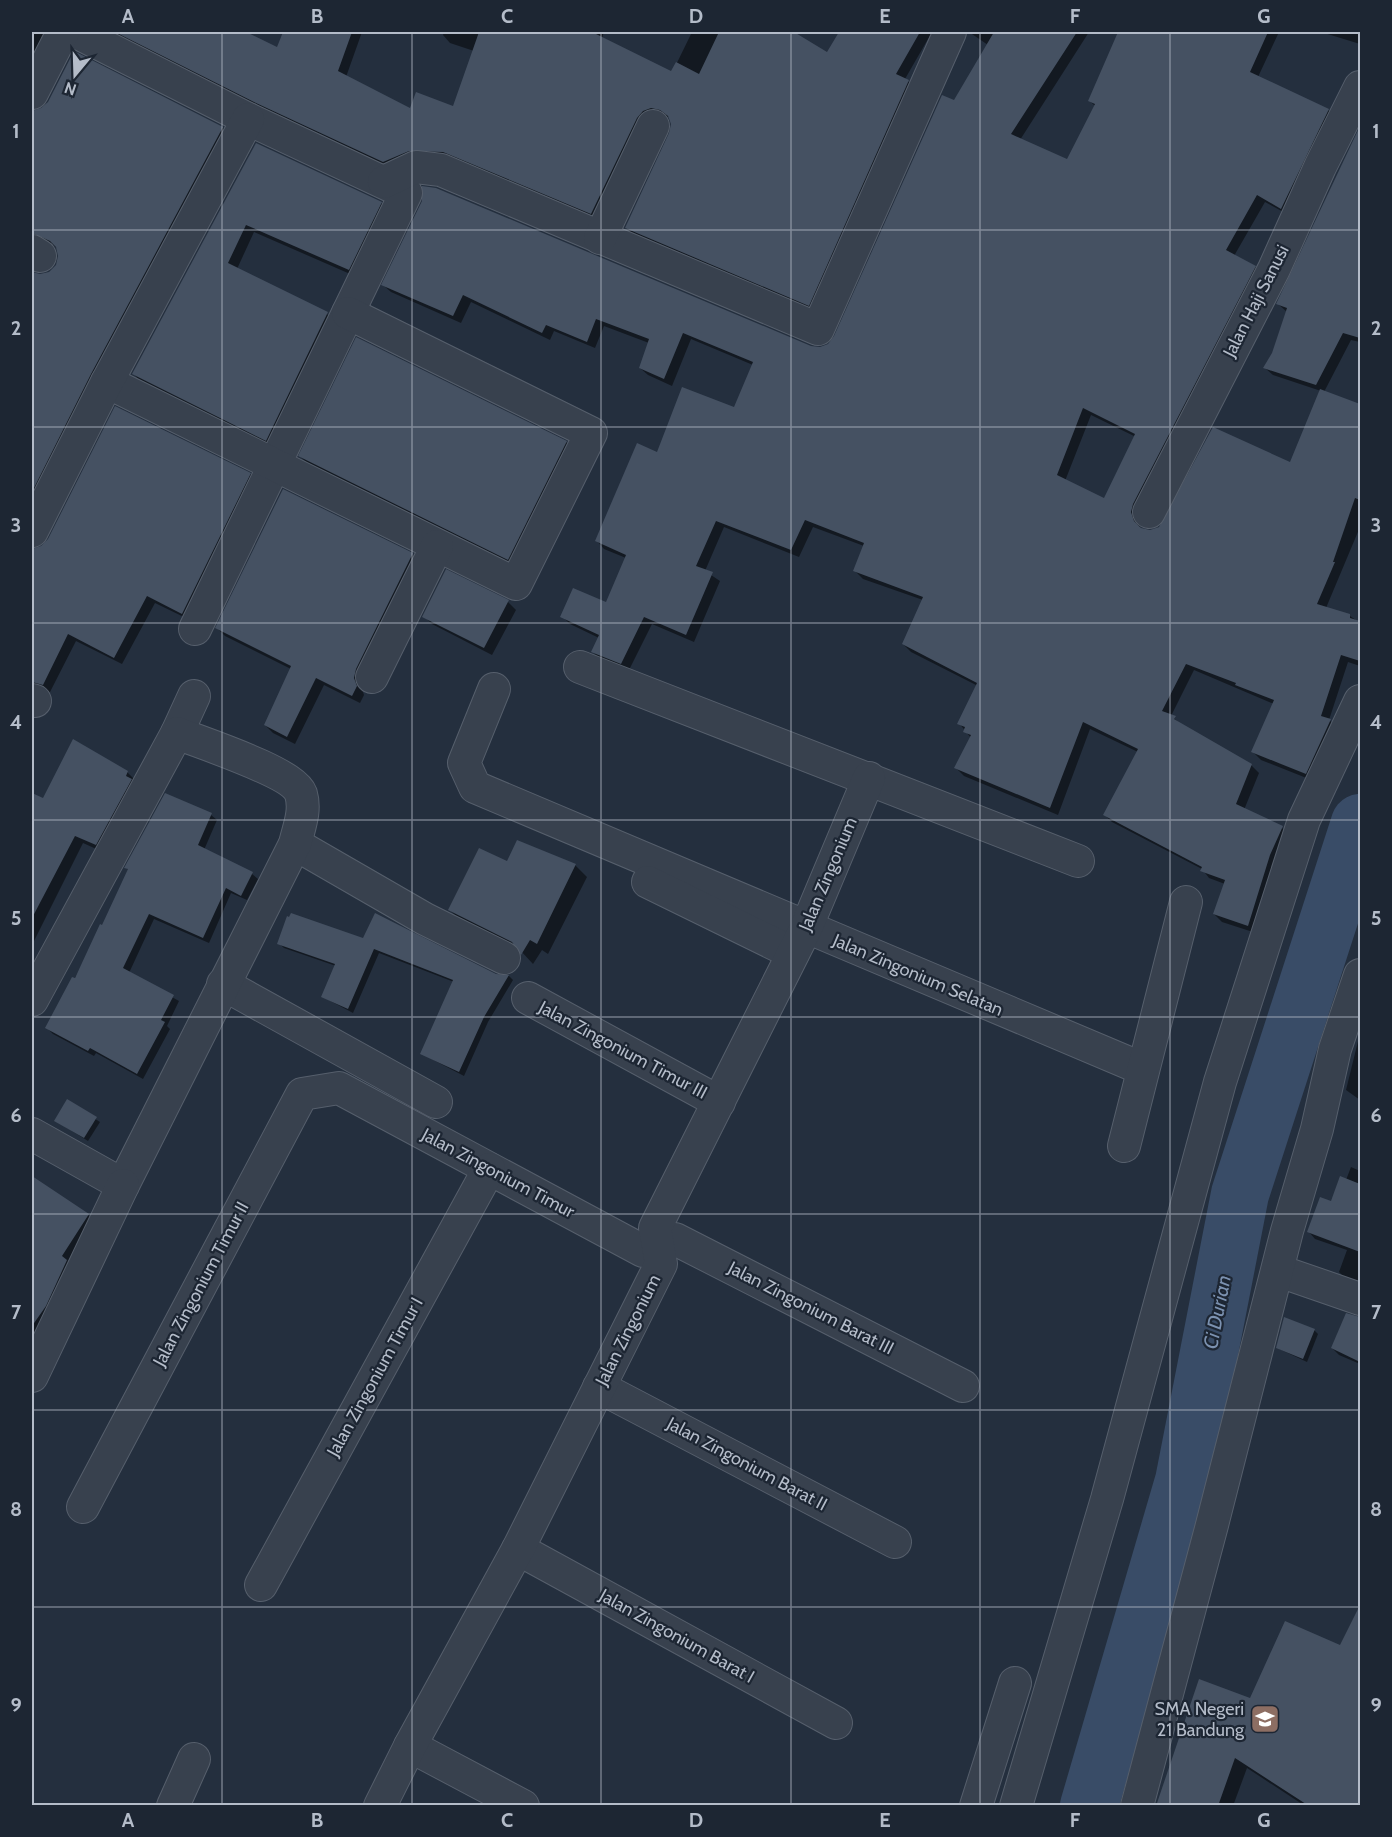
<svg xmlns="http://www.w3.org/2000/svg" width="1392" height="1837" font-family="Cabin,sans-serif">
  <rect width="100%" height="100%" fill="#242f3e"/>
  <!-- shadow -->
  <g fill="#0007" fill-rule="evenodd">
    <path d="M32,32h25l-25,46z"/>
    <path d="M110,32h132l35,17 8,-17h77l-16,45 65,33 43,-2 20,-57 -24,-8 -7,-8 1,-3h160l-2,6 70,35 20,-41h100l35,22 13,-22h92l-27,47 11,9 -99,224 -183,-77 -8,-7 45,-94 1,-10 -3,-7 -10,-2 -60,106 -207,-52 -127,-59z"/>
    <path d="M969,32h120l-69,108 47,21 28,-55 -6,-6 31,-68h159l-21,45 70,33 8,8 -47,97 -24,-13 -31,54 21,11 7,7 -124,247 3,9 10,1 140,-67 30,-73 -48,-16 -8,-7 8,-14 14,-42 -9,-8 58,-103 24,12v129l-9,-2 -27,52 36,13v122l-34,81 24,8 10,7v43l-12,-4 -19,58 9,8 -24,53 -53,-21 -8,-8 21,-48 -80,-34 -23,46 11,9 69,40 8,8 -15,37 38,18 8,7 -34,98 -34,-11 -8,-8 11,-30 -16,-6 -7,-9 -90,-47 -7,-7 33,-63 -48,-23 -32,86 -94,-39 -8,-8 15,-30 -12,-15 19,-37 -67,-34 -8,-8 20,-44 -60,-21 -8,-8 9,-25 -51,-19 -14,30 -75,-30 -19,44 15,10 -26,61 -42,-18 -23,46 -29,-11 -7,-7 6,-14 -29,-14 -8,-8 44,-12 20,-46 -22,-9 -7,-8 61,-87 76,-45 19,-44 -62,-26 -19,47 -24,-11 -8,-7 9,-25 -45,-17 -9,22 -41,-17 -4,9 -79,-38 -10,21 -70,-31 -8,-7 41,-84 387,146 9,1 9,-3 7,-8 119,-235 33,-57zM1091,415l45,22 -31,63 -40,-19z"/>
    <path d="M1321,32h39v12z"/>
    <path d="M74,53l149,75 7,8 -198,378v-242l7,3 11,-2 7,-7 2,-9 -2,-9 -6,-5 -9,-3 -10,3v-131l10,-2 7,-7z"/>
    <path d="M256,144l125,59 8,8 -32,66 -103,-45 -17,37 90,45 8,8 -61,125 -133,-65 -7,-8z"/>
    <path d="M1360,151v52l-11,-2 -9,-9z"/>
    <path d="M566,442l8,8 -58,117 -208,-103 -8,-8z"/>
    <path d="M250,474l7,8 -67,138 -35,-17 -33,61 -46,-23 -26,51 -14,-2 -4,2v-142z"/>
    <path d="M283,491l129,64 8,8 -59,123 3,9 -4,8 -36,-18 -29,59 -22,-11 -8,-8 26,-56 -66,-33 -8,-8z"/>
    <path d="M508,602l8,8 -24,45 -60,-31 -8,-8z"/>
    <path d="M127,772l8,8 -32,72 -20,-9 -51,102v-151l12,5z"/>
    <path d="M211,815l6,5 -13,30 48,24 6,5 -11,21 -16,-7 -22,50 -55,-24 -25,54 50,28 -12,25 3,3 -27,50 -47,-26 -2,3 -41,-22 -6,-6 56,-101 26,-57 -3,-3z"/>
    <path d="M518,842l57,23 12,12 -39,77 -6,-4 -9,14 -13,-14 -59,-29 -11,-11 58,-47z"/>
    <path d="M364,940l132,36h13l4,4 -25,42 -24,54 -42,-22 32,-72 -75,-29 -26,60 -30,-16 13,-31 -52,-18 -5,-5z"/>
    <path d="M1360,1033v67l-14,-10z"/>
    <path d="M67,1101l33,21 -12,19 -32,-20z"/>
    <path d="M1351,1167l9,4v112l-15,-5 -6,-6 8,-22 -32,-11 -6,-7 22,-29 15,-23z"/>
    <path d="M32,1178l56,37 9,9 -65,138z"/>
    <path d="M1347,1315l13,3v46l-21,-9 -7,-7z"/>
    <path d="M1314,1330l4,4 -11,28 -30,-14z"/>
    <path d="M1360,1608v198h-55l-58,-38 -14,38h-76l93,-106 91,-53z"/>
  </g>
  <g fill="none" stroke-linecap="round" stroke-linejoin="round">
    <!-- river -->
    <path stroke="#394c67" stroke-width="58" d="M1089,1806l95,-325 56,-287 120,-371"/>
  </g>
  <!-- building -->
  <g fill="#455162" fill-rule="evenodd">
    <path d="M115,32h131l31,15 6,-15h69l-14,39 72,37 6,-16 37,14 26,-74h113l79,39 5,-9 23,12 20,-42h75l33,20 12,-20h81l-24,42 13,6 -100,226 -184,-78 44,-95 2,-9 -3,-8 -8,-6 -9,-2 -8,3 -6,7 -46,96 -148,-62 -34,-1 -26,11 -127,-59z"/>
    <path d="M994,32h83l-66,102 56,25 28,-55 -7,-3 30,-69h150l-18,40 79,37 -48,100 -24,-14 -31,55 30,16 -123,238 -2,8 3,9 7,7 9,2 9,-3 54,-100 77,35 30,-73 40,15v96l-5,-2 -22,64h2l-18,42 33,10v4l10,3v40l-19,-6 -20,61 10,3 -25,55 -55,-22 23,-52 -39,-15 1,-2 -50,-19 -24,47 14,5 -2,3 78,45 -16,40 47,22 -13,29 -22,71 -35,-12 12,-34 -25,-9 2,-4 -99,-52 35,-66 -55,-27 -33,86 -96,-40 17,-33 -8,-3 2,-5 -8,-3 20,-41 -75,-39 21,-47 -70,-26 11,-28 -59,-23 -14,30 -75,-29 -20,45 17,6 -27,63 -42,-18 -23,47 -30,-12 8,-17 -39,-18 13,-29 33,14 20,-47 -31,-14 42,-98 20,9 25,-65 52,20 19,-45 -70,-29 -19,46 -25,-11 10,-29 -53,-20 -9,23 -41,-17 -4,8 -79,-38 -10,21 -72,-31 41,-84v-15l14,2 375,158 9,1 8,-3 6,-8 108,-241 12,5zM1083,408l52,26 -31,64 -47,-23z"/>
    <path d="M74,51l149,76 -132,247 -59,118v-220l8,2 9,-2 7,-7 2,-9 -2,-9 -6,-6 -18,-8v-122l9,-3 7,-6z"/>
    <path d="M1360,126v212l-17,-5 -27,52 -53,-17 9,-15 15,-45 -11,-4z"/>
    <path d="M256,143l126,59 -33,68 -103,-45 -18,38 100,49 -62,129 -134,-67z"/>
    <path d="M356,337l211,104 -59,119 -210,-104z"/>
    <path d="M115,406l136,67 -69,141 -35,-18 -33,62 -46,-24 -25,51 -11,-3v-133l9,-3 7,-7z"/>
    <path d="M283,489l130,64 -57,116 -2,9 3,8 -5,10 -36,-18 -29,59 -23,-12 27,-59 -76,-38z"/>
    <path d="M446,569l63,31 -25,48 -62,-31z"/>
    <path d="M73,739l55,32 -2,5 6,3 -36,66 -21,-9 -43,82v-125l11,5z"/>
    <path d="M165,793l47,20 -14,32 55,27 -12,24 -15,-8 -23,50 -54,-24 -26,54 51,27 -13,25 4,2 -28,52 -47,-26 -2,3 -43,-23 27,-51 3,1 25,-54 2,1 26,-56 -4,-1z"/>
    <path d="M517,840l59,24 -39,80 -7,-4 -9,15 -9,-13 -64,-32 31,-62 28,13z"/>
    <path d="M291,913l72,25 12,-25 121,61 13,1 -25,42 -25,55 -39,-18 33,-74 -79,-31 -26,60 -27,-12 14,-33 -58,-20 10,-28 2,1z"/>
    <path d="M67,1099l30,18 -13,21 -30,-17z"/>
    <path d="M32,1176l57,38 -27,42 5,4 -21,46 -14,20z"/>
    <path d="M1340,1176l20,8v68l-53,-20 13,-35 11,4z"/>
    <path d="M1346,1313l14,4v45l-29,-14z"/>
    <path d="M1284,1317l31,12 -12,30 -27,-11z"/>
    <path d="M1360,1605v201h-51l-74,-48 -17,48h-62l43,-127 51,19 35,-77 55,24z"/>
  </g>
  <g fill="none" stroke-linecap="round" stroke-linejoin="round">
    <!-- minor casing -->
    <g stroke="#565f6c" stroke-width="34">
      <g id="minor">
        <path d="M76,32l172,87 158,74 -211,436"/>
        <path d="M32,93l31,-61"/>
        <path d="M384,182l32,-15 25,3 377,159 132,-297"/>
        <path d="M600,238l53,-112"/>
        <path d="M32,251l8,5"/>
        <path d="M107,382l409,202 75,-151 -243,-120"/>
        <path d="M1149,512l125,-243 46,-102 40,-80"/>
        <path d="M32,531l75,-149 141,-263"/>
        <path d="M580,667l498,194"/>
        <path d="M372,677l65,-131"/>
        <path d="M494,689l-30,74 11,24 668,282"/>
        <path d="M32,700l3,1"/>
        <path d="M177,733l17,-37"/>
        <path d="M295,844l130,75 79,39"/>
        <path d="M648,882l145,71"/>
        <path d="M223,984l213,118"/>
        <path d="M528,998l191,104"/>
        <path d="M32,1000l145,-267c24,10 116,39 124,61 5,17 -2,33 -6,50l-172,341 -91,-51"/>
        <path d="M1124,1146l62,-244"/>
        <path d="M1279,1271l81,28"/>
        <path d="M32,1376l91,-191"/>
        <path d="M599,1387l296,155"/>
        <path d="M83,1507l219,-413 37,-6 304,163 32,-12 288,147"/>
        <path d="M518,1549l318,174"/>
        <path d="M261,1585l228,-416"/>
        <path d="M410,1746l113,60"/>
        <path d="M173,1806l21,-47"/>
        <path d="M380,1806l30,-60 108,-197 143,-285 -6,-36 151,-300 63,-150"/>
        <path d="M976,1806l39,-123"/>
        <path d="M1016,1806l91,-307 113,-417 84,-262 56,-119"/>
        <path d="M1137,1806l75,-281 75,-294 30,-102 18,-80 25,-74"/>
      </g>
    </g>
    <!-- minor -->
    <use href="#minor" stroke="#38414e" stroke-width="32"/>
  </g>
  <!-- grid -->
  <path fill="none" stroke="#b4bcc9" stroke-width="1.5" stroke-opacity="0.55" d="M222,32v1774M412,32v1774M601,32v1774M791,32v1774M980,32v1774M1170,32v1774M32,230h1328M32,427h1328M32,623h1328M32,820h1328M32,1017h1328M32,1214h1328M32,1410h1328M32,1607h1328"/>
  <!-- icons -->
  <defs>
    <g id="school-square" transform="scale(1.5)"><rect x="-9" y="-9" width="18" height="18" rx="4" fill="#8d6e63" stroke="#1d2633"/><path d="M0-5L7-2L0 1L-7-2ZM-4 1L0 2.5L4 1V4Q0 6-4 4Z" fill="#fff"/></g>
  </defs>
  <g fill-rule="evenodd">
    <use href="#school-square" x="1265" y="1719"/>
  </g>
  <g text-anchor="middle" stroke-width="4.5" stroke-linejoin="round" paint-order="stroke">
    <!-- street labels -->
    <g font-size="18" fill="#b4bcc9" stroke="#1d2633">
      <text transform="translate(1256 301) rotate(-63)" y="6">Jalan Haji Sanusi</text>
      <text transform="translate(828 874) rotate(-67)" y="6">Jalan Zingonium</text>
      <text transform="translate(918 975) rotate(23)" y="6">Jalan Zingonium Selatan</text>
      <text transform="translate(623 1050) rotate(28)" y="6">Jalan Zingonium Timur III</text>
      <text transform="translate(498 1173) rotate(28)" y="6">Jalan Zingonium Timur</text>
      <text transform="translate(201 1284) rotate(-62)" y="6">Jalan Zingonium Timur II</text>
      <text transform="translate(811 1308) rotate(27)" y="6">Jalan Zingonium Barat III</text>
      <text transform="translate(628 1330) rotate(-63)" y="6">Jalan Zingonium</text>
      <text transform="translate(375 1377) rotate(-61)" y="6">Jalan Zingonium Timur I</text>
      <text transform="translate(747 1464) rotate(28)" y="6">Jalan Zingonium Barat II</text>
      <text transform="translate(677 1636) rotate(29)" y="6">Jalan Zingonium Barat I</text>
    </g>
    <!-- poi labels -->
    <g font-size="18" fill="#b4bcc9" stroke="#1d2633" text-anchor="end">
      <text x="1244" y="1715">SMA Negeri<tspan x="1244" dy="21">21 Bandung</tspan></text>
    </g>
    <!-- water labels -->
    <g font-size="20" font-style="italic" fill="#7c92b1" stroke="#1d2633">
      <text transform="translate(1217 1312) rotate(-79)" y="7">Ci Durian</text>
    </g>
  </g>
  <!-- border -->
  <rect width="1392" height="1837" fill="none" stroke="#1d2633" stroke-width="66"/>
  <!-- north arrow -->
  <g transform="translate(75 75) rotate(199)" stroke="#1d2633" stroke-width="4.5" paint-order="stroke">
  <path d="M0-4.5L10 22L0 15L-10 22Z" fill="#b4bcc9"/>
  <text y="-9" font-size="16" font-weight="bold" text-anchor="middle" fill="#b4bcc9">N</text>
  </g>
  <rect x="33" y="33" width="1326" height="1771" fill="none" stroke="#b4bcc9" stroke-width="2"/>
  <g font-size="20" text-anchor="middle" font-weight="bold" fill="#b4bcc9">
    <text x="128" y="23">A</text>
    <text x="317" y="23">B</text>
    <text x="507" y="23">C</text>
    <text x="696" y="23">D</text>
    <text x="885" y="23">E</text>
    <text x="1075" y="23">F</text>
    <text x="1264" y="23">G</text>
    <text x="16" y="138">1</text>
    <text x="1376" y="138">1</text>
    <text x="16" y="335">2</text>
    <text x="1376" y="335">2</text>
    <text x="16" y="532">3</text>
    <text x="1376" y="532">3</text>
    <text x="16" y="729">4</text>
    <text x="1376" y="729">4</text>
    <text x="16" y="925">5</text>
    <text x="1376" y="925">5</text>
    <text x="16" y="1122">6</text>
    <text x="1376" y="1122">6</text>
    <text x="16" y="1319">7</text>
    <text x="1376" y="1319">7</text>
    <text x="16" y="1516">8</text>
    <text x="1376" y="1516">8</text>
    <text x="16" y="1712">9</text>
    <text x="1376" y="1712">9</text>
    <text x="128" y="1827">A</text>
    <text x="317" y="1827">B</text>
    <text x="507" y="1827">C</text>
    <text x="696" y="1827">D</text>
    <text x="885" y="1827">E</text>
    <text x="1075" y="1827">F</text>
    <text x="1264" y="1827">G</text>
  </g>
</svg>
